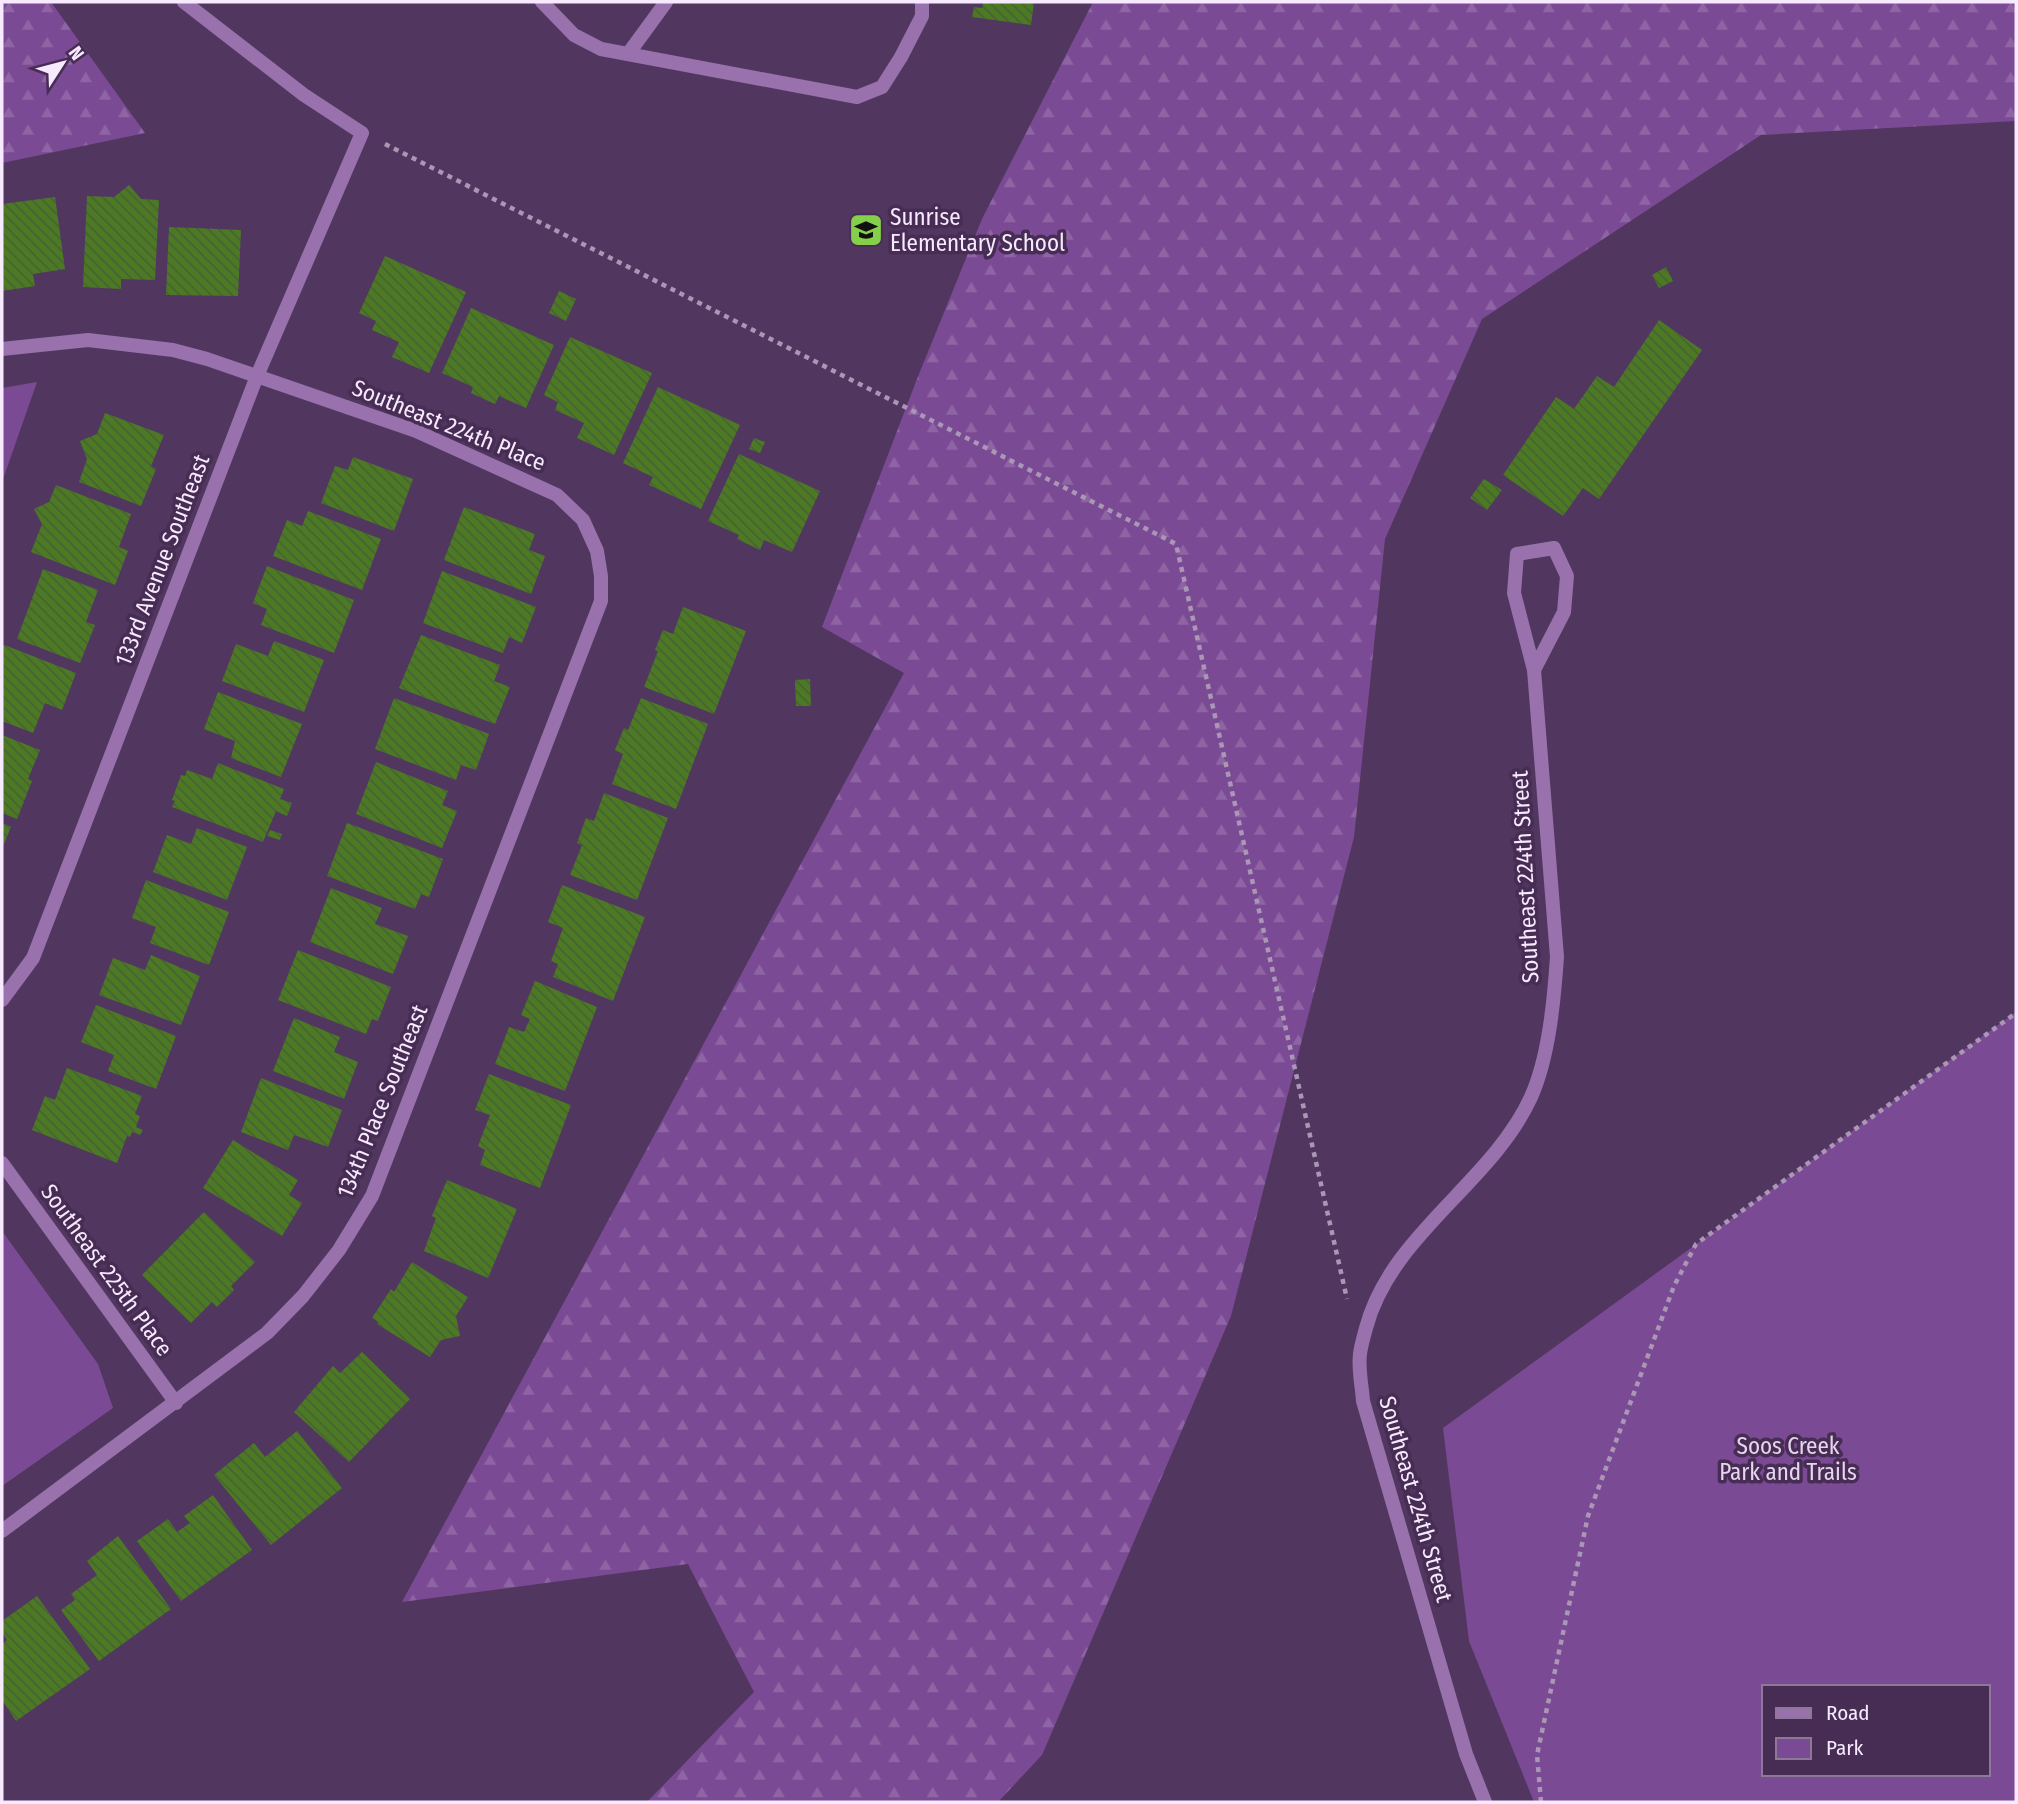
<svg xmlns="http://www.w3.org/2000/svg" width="2018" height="1804" font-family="'Fira Sans Condensed',sans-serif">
  <defs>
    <pattern id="forest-firs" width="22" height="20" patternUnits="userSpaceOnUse" patternTransform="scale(1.75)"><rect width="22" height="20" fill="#7b4a94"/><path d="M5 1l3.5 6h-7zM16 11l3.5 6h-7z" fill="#8e64a4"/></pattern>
    <pattern id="building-back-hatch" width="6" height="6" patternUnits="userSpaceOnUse" patternTransform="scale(1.75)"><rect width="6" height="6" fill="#4b7a23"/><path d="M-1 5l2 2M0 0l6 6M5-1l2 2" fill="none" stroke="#4a6038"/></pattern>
  </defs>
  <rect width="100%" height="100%" fill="#51375f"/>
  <!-- forest -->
  <g fill="url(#forest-firs)">
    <path d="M2,2h49l94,131 -143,30z"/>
    <path d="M1093,2h923v119l-255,14 -279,184 -97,220 -31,298 -123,479 -189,439 -44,47h-351l107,-110 -66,-128 -286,38 502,-929 -82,-46 95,-248 65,-160z"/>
  </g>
  <!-- park -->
  <g fill="#7b4a94" fill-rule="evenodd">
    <path d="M37,382l-35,100v-94z"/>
    <path d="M2016,1012v790h-482l-65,-161 -26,-213zM1764,1687h224v87h-224z"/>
    <path d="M2,1231l96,133 15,44 -111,78z"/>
  </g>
  <!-- building -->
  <g fill="url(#building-back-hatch)">
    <path d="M983,2h51l-3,23 -59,-8 2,-10 8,1z"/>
    <path d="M129,185l12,14 18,1 -4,80 -34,-1v10l-38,-2 4,-91 27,1z"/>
    <path d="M55,197l10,72 -32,5 2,12 -33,5v-87z"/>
    <path d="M169,227l72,3 -3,66 -72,-1z"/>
    <path d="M385,256l81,36 -37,81 -37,-16 7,-15 -27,-12 4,-9 -17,-8z"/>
    <path d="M1666,267l7,14 -14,7 -7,-13z"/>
    <path d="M559,291l17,8 -10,22 -17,-8z"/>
    <path d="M471,308l83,37 -28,63 -27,-12 -4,8 -24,-11 2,-6 -31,-14z"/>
    <path d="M1659,320l43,30 -103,149 -16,-11 -20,28 -60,-41 53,-78 18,12 23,-33 17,11z"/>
    <path d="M570,337l82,36 -38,82 -37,-17 7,-15 -29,-13 3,-8 -14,-7z"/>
    <path d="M658,387l82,38 -39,84 -52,-24 4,-8 -30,-14z"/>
    <path d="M105,413l59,22 -13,31 5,3 -15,37 -62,-24 8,-23 -7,-18 17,-7z"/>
    <path d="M754,438l11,4 -5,11 -11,-4z"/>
    <path d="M739,454l81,37 -28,61 -28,-12 -4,10 -23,-11 2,-4 -31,-14z"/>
    <path d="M353,457l60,22 -19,52 -73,-28 14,-37 13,4z"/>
    <path d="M1484,479l18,11 -15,20 -17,-12z"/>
    <path d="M56,485l75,29 -12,33 9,4 -13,34 -84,-33 11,-28 -8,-15 15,-7z"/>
    <path d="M464,507l71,27 -6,16 16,6 -14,38 -87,-34z"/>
    <path d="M308,511l73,28 -19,51 -89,-34 14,-36 15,6z"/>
    <path d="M267,566l87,34 -20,53 -73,-28 6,-16 -14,-6z"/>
    <path d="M43,569l55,21 -12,32 9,3 -15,38 -63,-24z"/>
    <path d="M442,571l94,36 -14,36 -13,-6 -6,16 -80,-30z"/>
    <path d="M683,607l63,24 -32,83 -70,-27 14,-36 -3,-1 8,-20 10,4z"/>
    <path d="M421,635l79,30 -6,16 16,6 -15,37 -96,-36z"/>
    <path d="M274,641l50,19 -20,52 -82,-31 14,-37 32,12z"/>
    <path d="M2,644l74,29 -14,37 -17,-7 -12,30 -31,-12z"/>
    <path d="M810,679l1,27h-15l-1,-26z"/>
    <path d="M218,692l84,32 -21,53 -50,-19 4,-17 -31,-12z"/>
    <path d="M394,698l95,36 -13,36 -15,-5 -5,15 -81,-31z"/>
    <path d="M641,698l67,26 -32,85 -64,-25 11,-30 -8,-4 9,-22 4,2z"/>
    <path d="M2,735l38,15 -12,29 4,2 -15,38 -15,-6z"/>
    <path d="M376,762l72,29 -6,14 15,6 -15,37 -86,-34z"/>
    <path d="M218,763l66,26 -4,10 12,4 -5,13 -11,-5 -13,31 -91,-35 3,-6 -3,-1 9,-25 4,1 2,-6 25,9z"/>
    <path d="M604,793l64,25 -31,82 -67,-25 12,-30 -5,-2 9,-25 8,3z"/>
    <path d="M2,823l9,4 -9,22z"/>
    <path d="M347,823l96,36 -14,38 -8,-3 -6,15 -88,-33z"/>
    <path d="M197,828l50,19 -20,53 -74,-28 14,-37 24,9z"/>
    <path d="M270,830l12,4 -2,6 -13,-4z"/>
    <path d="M146,880l83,32 -20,53 -59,-22 6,-16 -24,-9z"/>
    <path d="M562,885l83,32 -32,84 -60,-24 5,-13 -7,-3 12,-33 -15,-6z"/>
    <path d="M331,888l51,20 -7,16 33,12 -15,38 -83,-32z"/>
    <path d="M298,950l93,37 -13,34 -6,-2 -6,15 -88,-34z"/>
    <path d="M151,955l49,21 -19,49 -82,-30 14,-37 32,12z"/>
    <path d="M535,981l62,26 -32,84 -70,-27 14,-37 15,5 6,-13 -9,-4z"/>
    <path d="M96,1005l80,31 -20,53 -48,-18 6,-16 -33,-13z"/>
    <path d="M294,1018l46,19 -6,15 24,10 -14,37 -71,-28z"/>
    <path d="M67,1068l75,28 -7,18 5,2 -4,11 7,3 -3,5 -8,-3 -2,5 -3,-1 -10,27 -85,-33 13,-34 10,4z"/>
    <path d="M489,1074l82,31 -31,83 -60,-23 5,-15 -7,-4 12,-31 -15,-5z"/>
    <path d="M261,1078l81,32 -14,37 -34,-12 -6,15 -47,-18z"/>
    <path d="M233,1140l65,40 -9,15 13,8 -20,33 -79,-48z"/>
    <path d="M447,1180l70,29 -29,69 -64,-27 12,-33 -4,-2z"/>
    <path d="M204,1212l51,50 -24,24 3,4 -17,17 -5,-5 -21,21 -49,-48z"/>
    <path d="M412,1262l56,35 -12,19 4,20 -19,4 -11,17 -53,-33 1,-2 -6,-4 19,-29 3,3z"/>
    <path d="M362,1352l48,47 -61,63 -55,-50 39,-46 7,7z"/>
    <path d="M297,1431l45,57 -71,57 -57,-70 40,-32 11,14z"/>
    <path d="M213,1495l39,55 -71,51 -44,-60 31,-22 9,13 13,-9 -6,-7z"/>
    <path d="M118,1536l53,73 -72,52 -38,-51 14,-10 -4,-6 26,-19 -10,-14z"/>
    <path d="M37,1596l53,73 -74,52 -14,-21v-56l5,-4 -5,-8v-11z"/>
  </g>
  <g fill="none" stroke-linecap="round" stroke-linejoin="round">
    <!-- path -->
    <g stroke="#aa97b5" stroke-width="4.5" stroke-dasharray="5 5" stroke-linecap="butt">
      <path d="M385,144l791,400 171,755"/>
      <path d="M1541,1802l-4,-47 51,-239 86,-230 22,-42 320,-231"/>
    </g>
    <!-- lane -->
    <g stroke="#9871ad" stroke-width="14">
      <path d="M542,2l32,33 27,14 256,48 25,-10 19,-30 21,-41v-14"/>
      <path d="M628,54l38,-52"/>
      <path d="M1554,548l13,28 -3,36 -30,58 -20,-77 3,-39z"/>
    </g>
    <!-- street -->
    <g stroke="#9871ad" stroke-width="14">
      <path d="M2,349l86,-9 85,10 34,9 209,72 141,64 26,25 14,31 4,25v25l-229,595 -33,54 -36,46 -36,37 -265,198"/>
      <path d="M2,1000l31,-42 224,-582 105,-243 -58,-38 -120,-93"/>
      <path d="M2,1163l174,240"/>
      <path d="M1485,1802l-19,-48 -103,-353c-1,-15 -5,-32 -3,-47 1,-9 4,-18 6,-26 25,-94 126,-145 165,-231 18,-40 23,-97 26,-140l-23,-287"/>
    </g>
  </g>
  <!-- icons -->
  <defs>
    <g id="school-square" transform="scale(1.75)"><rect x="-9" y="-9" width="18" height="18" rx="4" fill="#86cf4b" stroke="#472c54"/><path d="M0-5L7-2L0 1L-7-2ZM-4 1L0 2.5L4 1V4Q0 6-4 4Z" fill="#111"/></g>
  </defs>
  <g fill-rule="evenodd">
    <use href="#school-square" x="866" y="230"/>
  </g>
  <g text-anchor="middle" stroke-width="7" stroke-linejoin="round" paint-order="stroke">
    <!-- poi labels -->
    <g font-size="23" fill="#f7eafe" stroke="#472c54" text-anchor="start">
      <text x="890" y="225">Sunrise<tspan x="890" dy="26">Elementary School</tspan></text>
    </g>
    <!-- street labels -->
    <g font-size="23" fill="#f7eafe" stroke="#472c54">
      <text transform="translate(449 425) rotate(22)" y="8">Southeast 224th Place</text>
      <text transform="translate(162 560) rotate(-69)" y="8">133rd Avenue Southeast</text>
      <text transform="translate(1525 877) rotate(-93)" y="8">Southeast 224th Street</text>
      <text transform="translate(382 1101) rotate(-68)" y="8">134th Place Southeast</text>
      <text transform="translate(107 1270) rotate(54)" y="8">Southeast 225th Place</text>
      <text transform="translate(1416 1499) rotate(74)" y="8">Southeast 224th Street</text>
    </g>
    <!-- park labels -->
    <g font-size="23" fill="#e5d5ee" stroke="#472c54">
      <text x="1788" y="1454">Soos Creek<tspan x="1788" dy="26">Park and Trails</tspan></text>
    </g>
  </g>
  <!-- border -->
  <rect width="2018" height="1804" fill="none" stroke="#f7eafe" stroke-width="7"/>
  <!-- legend -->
  <rect x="1762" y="1685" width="228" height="91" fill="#472c54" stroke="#8d7898" stroke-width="2"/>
  <rect x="1776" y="1708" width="35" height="10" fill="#9871ad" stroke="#8d7898" stroke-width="2"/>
  <text x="1826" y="1720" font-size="21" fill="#f7eafe">Road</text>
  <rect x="1776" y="1738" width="35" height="21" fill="#7b4a94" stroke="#8d7898" stroke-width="2"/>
  <text x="1826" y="1755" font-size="21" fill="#f7eafe">Park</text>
  <!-- north arrow -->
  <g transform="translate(63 63) rotate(54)" stroke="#472c54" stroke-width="5" paint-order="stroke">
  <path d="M0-5L12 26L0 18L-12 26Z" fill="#f7eafe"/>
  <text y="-10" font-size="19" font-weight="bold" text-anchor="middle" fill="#f7eafe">N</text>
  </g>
</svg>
